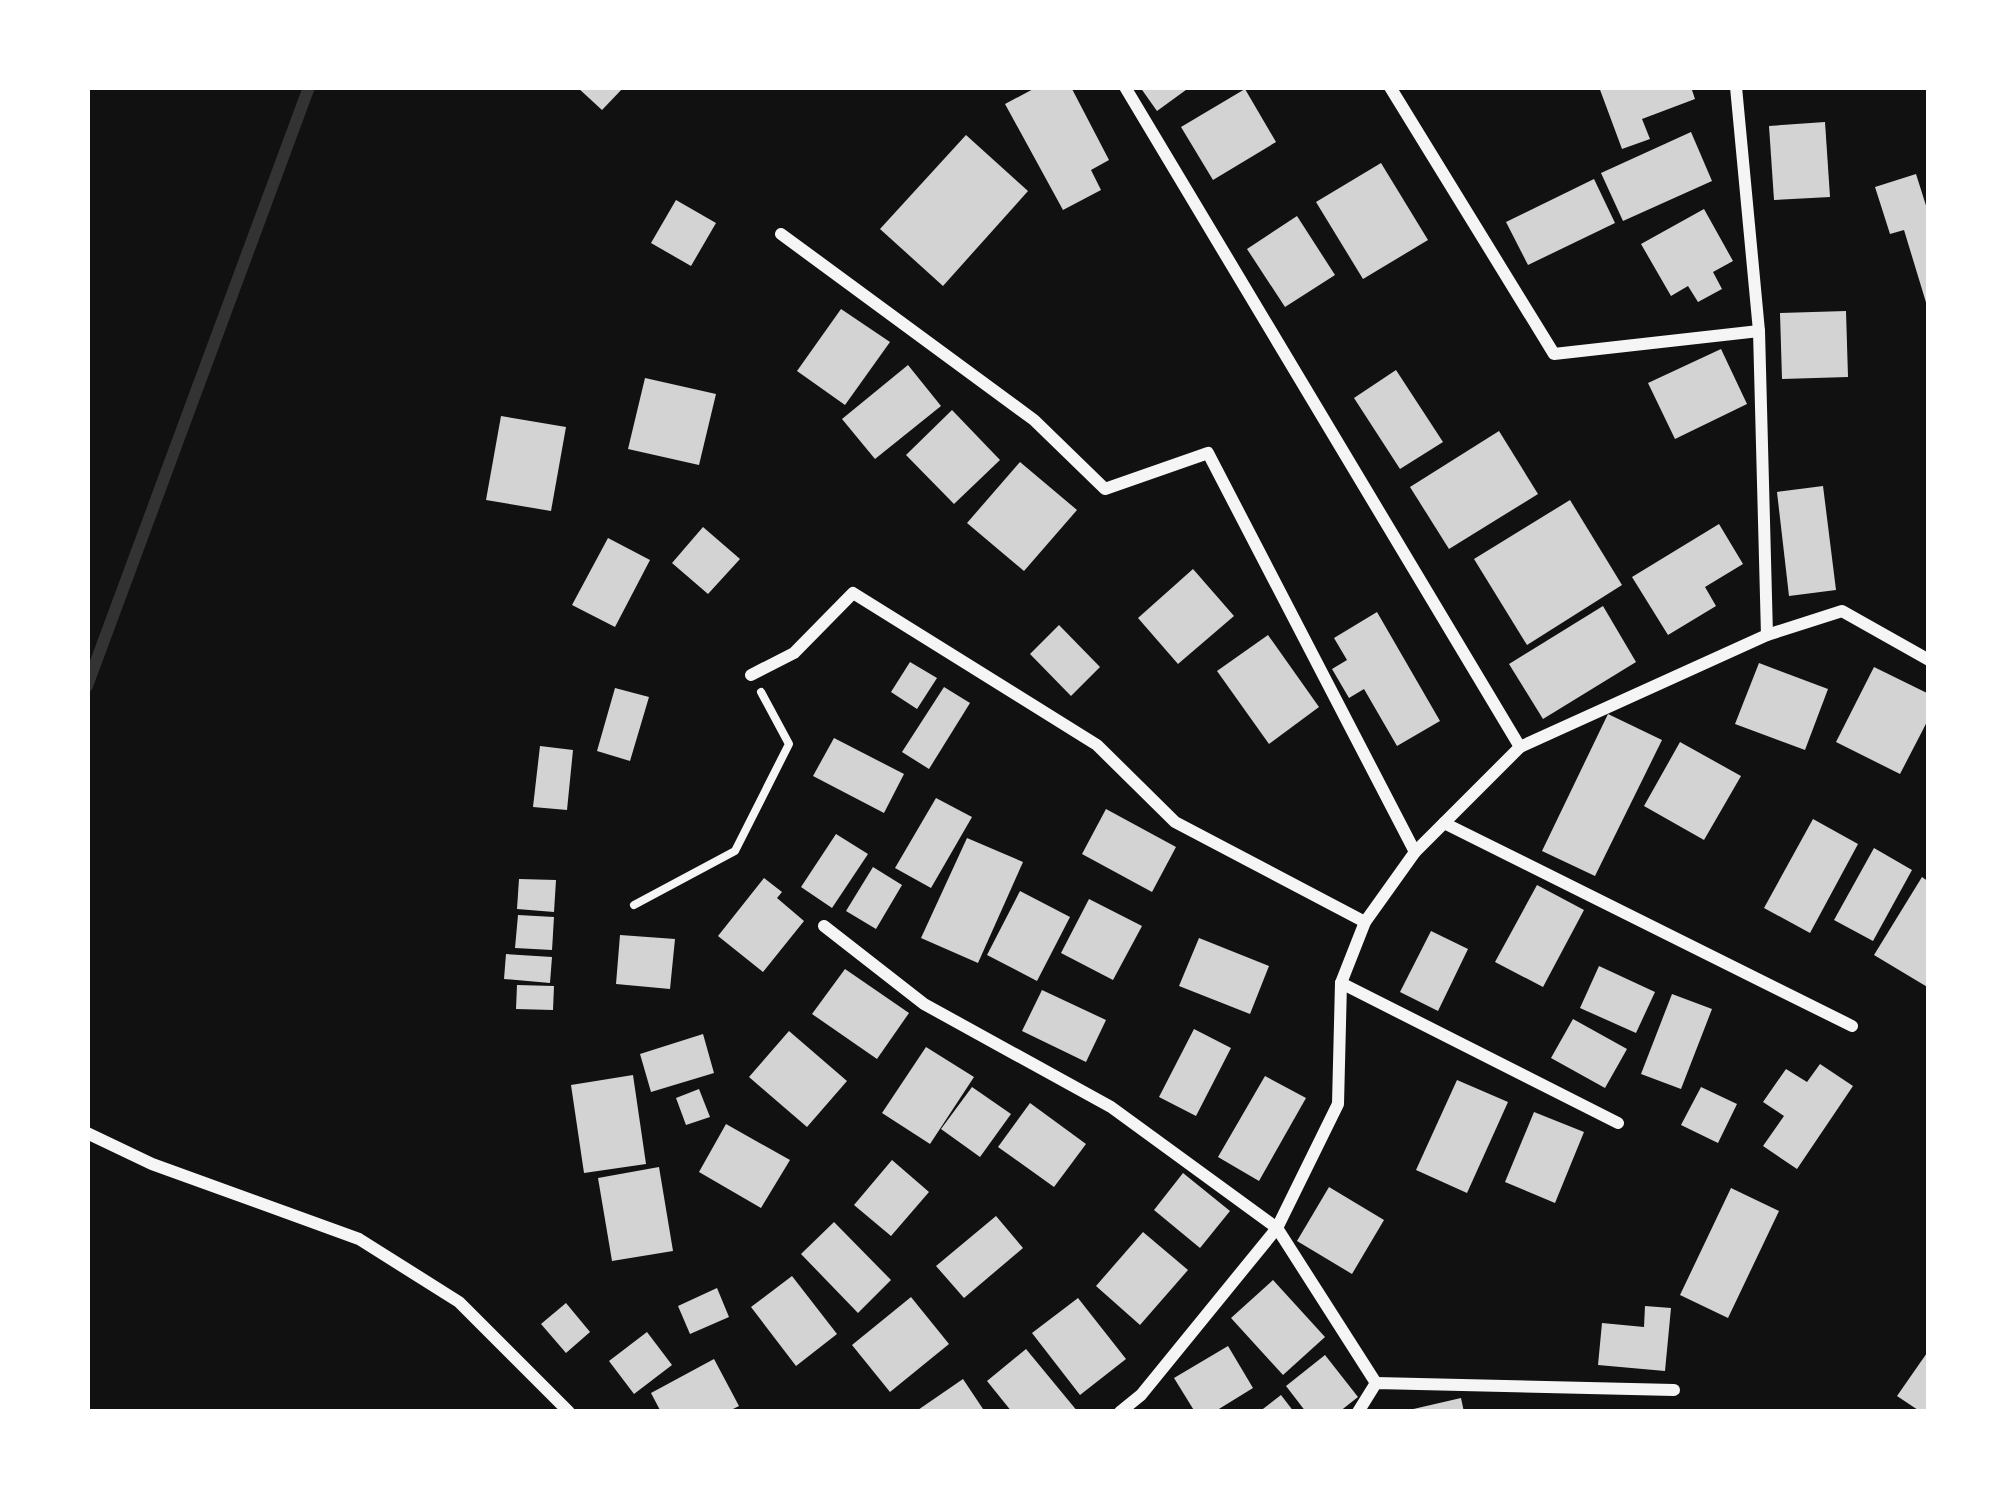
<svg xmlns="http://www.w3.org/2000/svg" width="2016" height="1499" font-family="Manrope,sans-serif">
  <rect width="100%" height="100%" fill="#111"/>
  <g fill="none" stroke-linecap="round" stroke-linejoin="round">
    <!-- stream -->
    <path stroke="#333" stroke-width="12" d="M87,686l222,-599"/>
  </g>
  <!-- building -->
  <g fill="#d3d3d3">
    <path d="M577,87h47l-22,23z"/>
    <path d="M1037,87h34l38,73 -18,10 10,20 -38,20 -58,-106z"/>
    <path d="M1140,87h50l-33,24z"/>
    <path d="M1599,87h92l4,12 -53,20 8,20 -28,10z"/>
    <path d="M1245,89l31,53 -63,38 -32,-53z"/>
    <path d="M1825,122l5,75 -56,3 -5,-74z"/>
    <path d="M1691,132l21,49 -89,40 -22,-48z"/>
    <path d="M966,135l62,56 -85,95 -63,-57z"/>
    <path d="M1381,163l47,77 -65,39 -47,-77z"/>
    <path d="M1916,174l13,41 -1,94 -24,-79 -14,4 -15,-47z"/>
    <path d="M1594,179l21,44 -87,42 -22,-43z"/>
    <path d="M676,200l40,23 -25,43 -40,-23z"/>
    <path d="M1704,209l29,52 -20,11 9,17 -24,13 -10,-16 -17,10 -30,-52z"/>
    <path d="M1297,216l38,59 -50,32 -38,-58z"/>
    <path d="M841,309l49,33 -45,63 -48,-34z"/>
    <path d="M1846,311l2,66 -66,2 -2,-66z"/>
    <path d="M1721,349l26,55 -72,35 -27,-56z"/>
    <path d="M908,365l33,41 -66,53 -33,-40z"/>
    <path d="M1396,370l47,72 -43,27 -46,-71z"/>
    <path d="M645,378l71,16 -17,71 -71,-16z"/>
    <path d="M952,410l48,50 -46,44 -48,-49z"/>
    <path d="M501,416l65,11 -15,84 -65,-11z"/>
    <path d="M1499,431l39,63 -89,55 -39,-62z"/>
    <path d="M1020,462l57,48 -53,61 -57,-48z"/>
    <path d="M1823,486l13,104 -47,6 -12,-104z"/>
    <path d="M1570,500l52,85 -95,60 -53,-86z"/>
    <path d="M1719,524l24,40 -38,23 11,19 -48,29 -36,-58z"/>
    <path d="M703,527l37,32 -32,35 -36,-31z"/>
    <path d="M608,538l42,22 -35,67 -43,-22z"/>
    <path d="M1193,569l41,47 -56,48 -40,-46z"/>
    <path d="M1603,606l33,56 -93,57 -34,-55z"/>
    <path d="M1377,612l63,109 -43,25 -33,-57 -15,9 -17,-29 15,-9 -13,-22z"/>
    <path d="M1059,625l41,42 -29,29 -41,-42z"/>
    <path d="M1268,635l51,72 -50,37 -52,-73z"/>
    <path d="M910,662l27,16 -20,31 -26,-17z"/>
    <path d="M1759,663l69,26 -23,61 -70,-26z"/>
    <path d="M1874,667l55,27v24l-29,56 -64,-32z"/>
    <path d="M944,687l26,16 -41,66 -27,-17z"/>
    <path d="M615,688l34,9 -19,64 -33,-10z"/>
    <path d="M1608,714l54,26 -67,136 -53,-25z"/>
    <path d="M834,738l70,36 -20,39 -71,-37z"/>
    <path d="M1680,742l61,34 -37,64 -60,-34z"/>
    <path d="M540,746l33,4 -6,60 -34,-3z"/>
    <path d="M936,798l36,19 -41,71 -36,-20z"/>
    <path d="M1106,809l70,38 -24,45 -70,-38z"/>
    <path d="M1813,819l45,25 -48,89 -46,-25z"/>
    <path d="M836,834l32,20 -36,54 -31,-21z"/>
    <path d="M967,838l56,24 -45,101 -57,-25z"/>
    <path d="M1874,848l38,22 -39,71 -39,-21z"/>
    <path d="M873,867l29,18 -26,44 -30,-18z"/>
    <path d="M1922,877l7,5v106l-55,-33z"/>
    <path d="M764,878l18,14 -5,6 27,23 -41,51 -45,-36z"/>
    <path d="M519,879l37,1 -2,32 -37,-3z"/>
    <path d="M1537,885l47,25 -41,77 -48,-25z"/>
    <path d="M1020,891l50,26 -33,64 -50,-26z"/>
    <path d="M1089,899l53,27 -29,54 -52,-27z"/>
    <path d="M518,915l36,2 -2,33 -37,-2z"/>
    <path d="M1431,931l37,18 -30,62 -38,-19z"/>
    <path d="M620,935l55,4 -5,50 -54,-5z"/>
    <path d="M1199,938l70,28 -19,48 -71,-28z"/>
    <path d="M506,954l46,3 -2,26 -46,-4z"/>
    <path d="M1599,966l56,26 -19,41 -56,-25z"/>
    <path d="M845,969l64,44 -32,46 -65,-45z"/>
    <path d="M517,985l37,1 -1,24 -37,-1z"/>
    <path d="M1042,990l64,30 -20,42 -64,-31z"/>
    <path d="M1672,994l40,15 -31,80 -40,-15z"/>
    <path d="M1573,1019l54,30 -22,39 -54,-30z"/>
    <path d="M1194,1029l37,19 -35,68 -37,-19z"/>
    <path d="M789,1031l58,50 -40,46 -58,-50z"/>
    <path d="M703,1034l11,39 -63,19 -11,-38z"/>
    <path d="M926,1047l48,30 -44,67 -48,-31z"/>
    <path d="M1820,1064l33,22 -56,83 -34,-23 21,-30 -21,-14 23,-33 21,13z"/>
    <path d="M633,1075l13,89 -62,9 -13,-88z"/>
    <path d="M1265,1076l41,22 -47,83 -41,-24z"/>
    <path d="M1457,1080l51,22 -41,91 -51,-23z"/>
    <path d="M972,1087l39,27 -31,43 -39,-28z"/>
    <path d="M1701,1087l36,17 -19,39 -37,-18z"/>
    <path d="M699,1089l11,28 -24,8 -10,-27z"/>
    <path d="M1030,1103l56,41 -32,43 -56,-40z"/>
    <path d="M1534,1112l50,20 -29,71 -50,-21z"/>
    <path d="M726,1124l64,36 -29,48 -62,-36z"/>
    <path d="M892,1160l37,32 -38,44 -37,-31z"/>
    <path d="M659,1167l14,84 -61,10 -14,-83z"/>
    <path d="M1183,1173l47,38 -30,37 -46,-38z"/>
    <path d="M1329,1187l55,33 -32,54 -55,-33z"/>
    <path d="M1731,1188l48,23 -51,107 -48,-23z"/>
    <path d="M996,1216l27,32 -59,50 -28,-32z"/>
    <path d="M834,1222l57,58 -33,33 -57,-59z"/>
    <path d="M1143,1232l45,38 -48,55 -44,-39z"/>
    <path d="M792,1276l45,58 -41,32 -45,-59z"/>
    <path d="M1273,1280l52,57 -42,38 -52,-57z"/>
    <path d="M717,1288l12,29 -39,17 -12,-28z"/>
    <path d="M911,1297l38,47 -59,48 -38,-47z"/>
    <path d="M1078,1298l48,61 -46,36 -48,-62z"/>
    <path d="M566,1303l24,29 -24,21 -25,-29z"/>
    <path d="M1645,1306l26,2 -6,63 -67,-6 4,-42 42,4z"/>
    <path d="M647,1332l25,33 -38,29 -25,-33z"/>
    <path d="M1228,1346l25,42 -39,24h-19l-21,-34z"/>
    <path d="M1026,1349l52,63h-66l-25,-31z"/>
    <path d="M1929,1350v62h-8l-24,-16z"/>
    <path d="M1325,1355l33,42 -19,15h-33l-20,-26z"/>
    <path d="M714,1359l25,47 -12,6h-66l-10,-19z"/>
    <path d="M963,1379l22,33h-70z"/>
    <path d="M1281,1395l13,17h-35z"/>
    <path d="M1461,1398l3,14h-54l-1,-2z"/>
  </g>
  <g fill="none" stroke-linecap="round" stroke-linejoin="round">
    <!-- path -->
    <path stroke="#f5f5f5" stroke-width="8" d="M634,905l101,-54 54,-107 -28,-52"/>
    <!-- minor -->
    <g stroke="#f5f5f5" stroke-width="12">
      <path d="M1125,87l395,660"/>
      <path d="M1390,87l164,267 205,-23"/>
      <path d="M1736,87l23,244 8,304"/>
      <path d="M781,234l253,186 71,69 103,-36 207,399"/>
      <path d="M751,675l43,-22 59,-60 244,152 78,77 190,100"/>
      <path d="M1444,823l408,203"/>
      <path d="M824,926l100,78 187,103 166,121 99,155"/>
      <path d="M1341,983l277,140"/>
      <path d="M87,1133l65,31 207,75 100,63 110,110"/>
      <path d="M1120,1412l21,-17 136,-167 61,-124 3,-121 24,-61 50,-70 105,-105 247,-112 75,-24 87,49"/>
      <path d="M1358,1412l18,-29 298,7"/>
    </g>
  </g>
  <!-- border -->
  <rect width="2016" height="1499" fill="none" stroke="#ffffff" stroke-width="180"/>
</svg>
